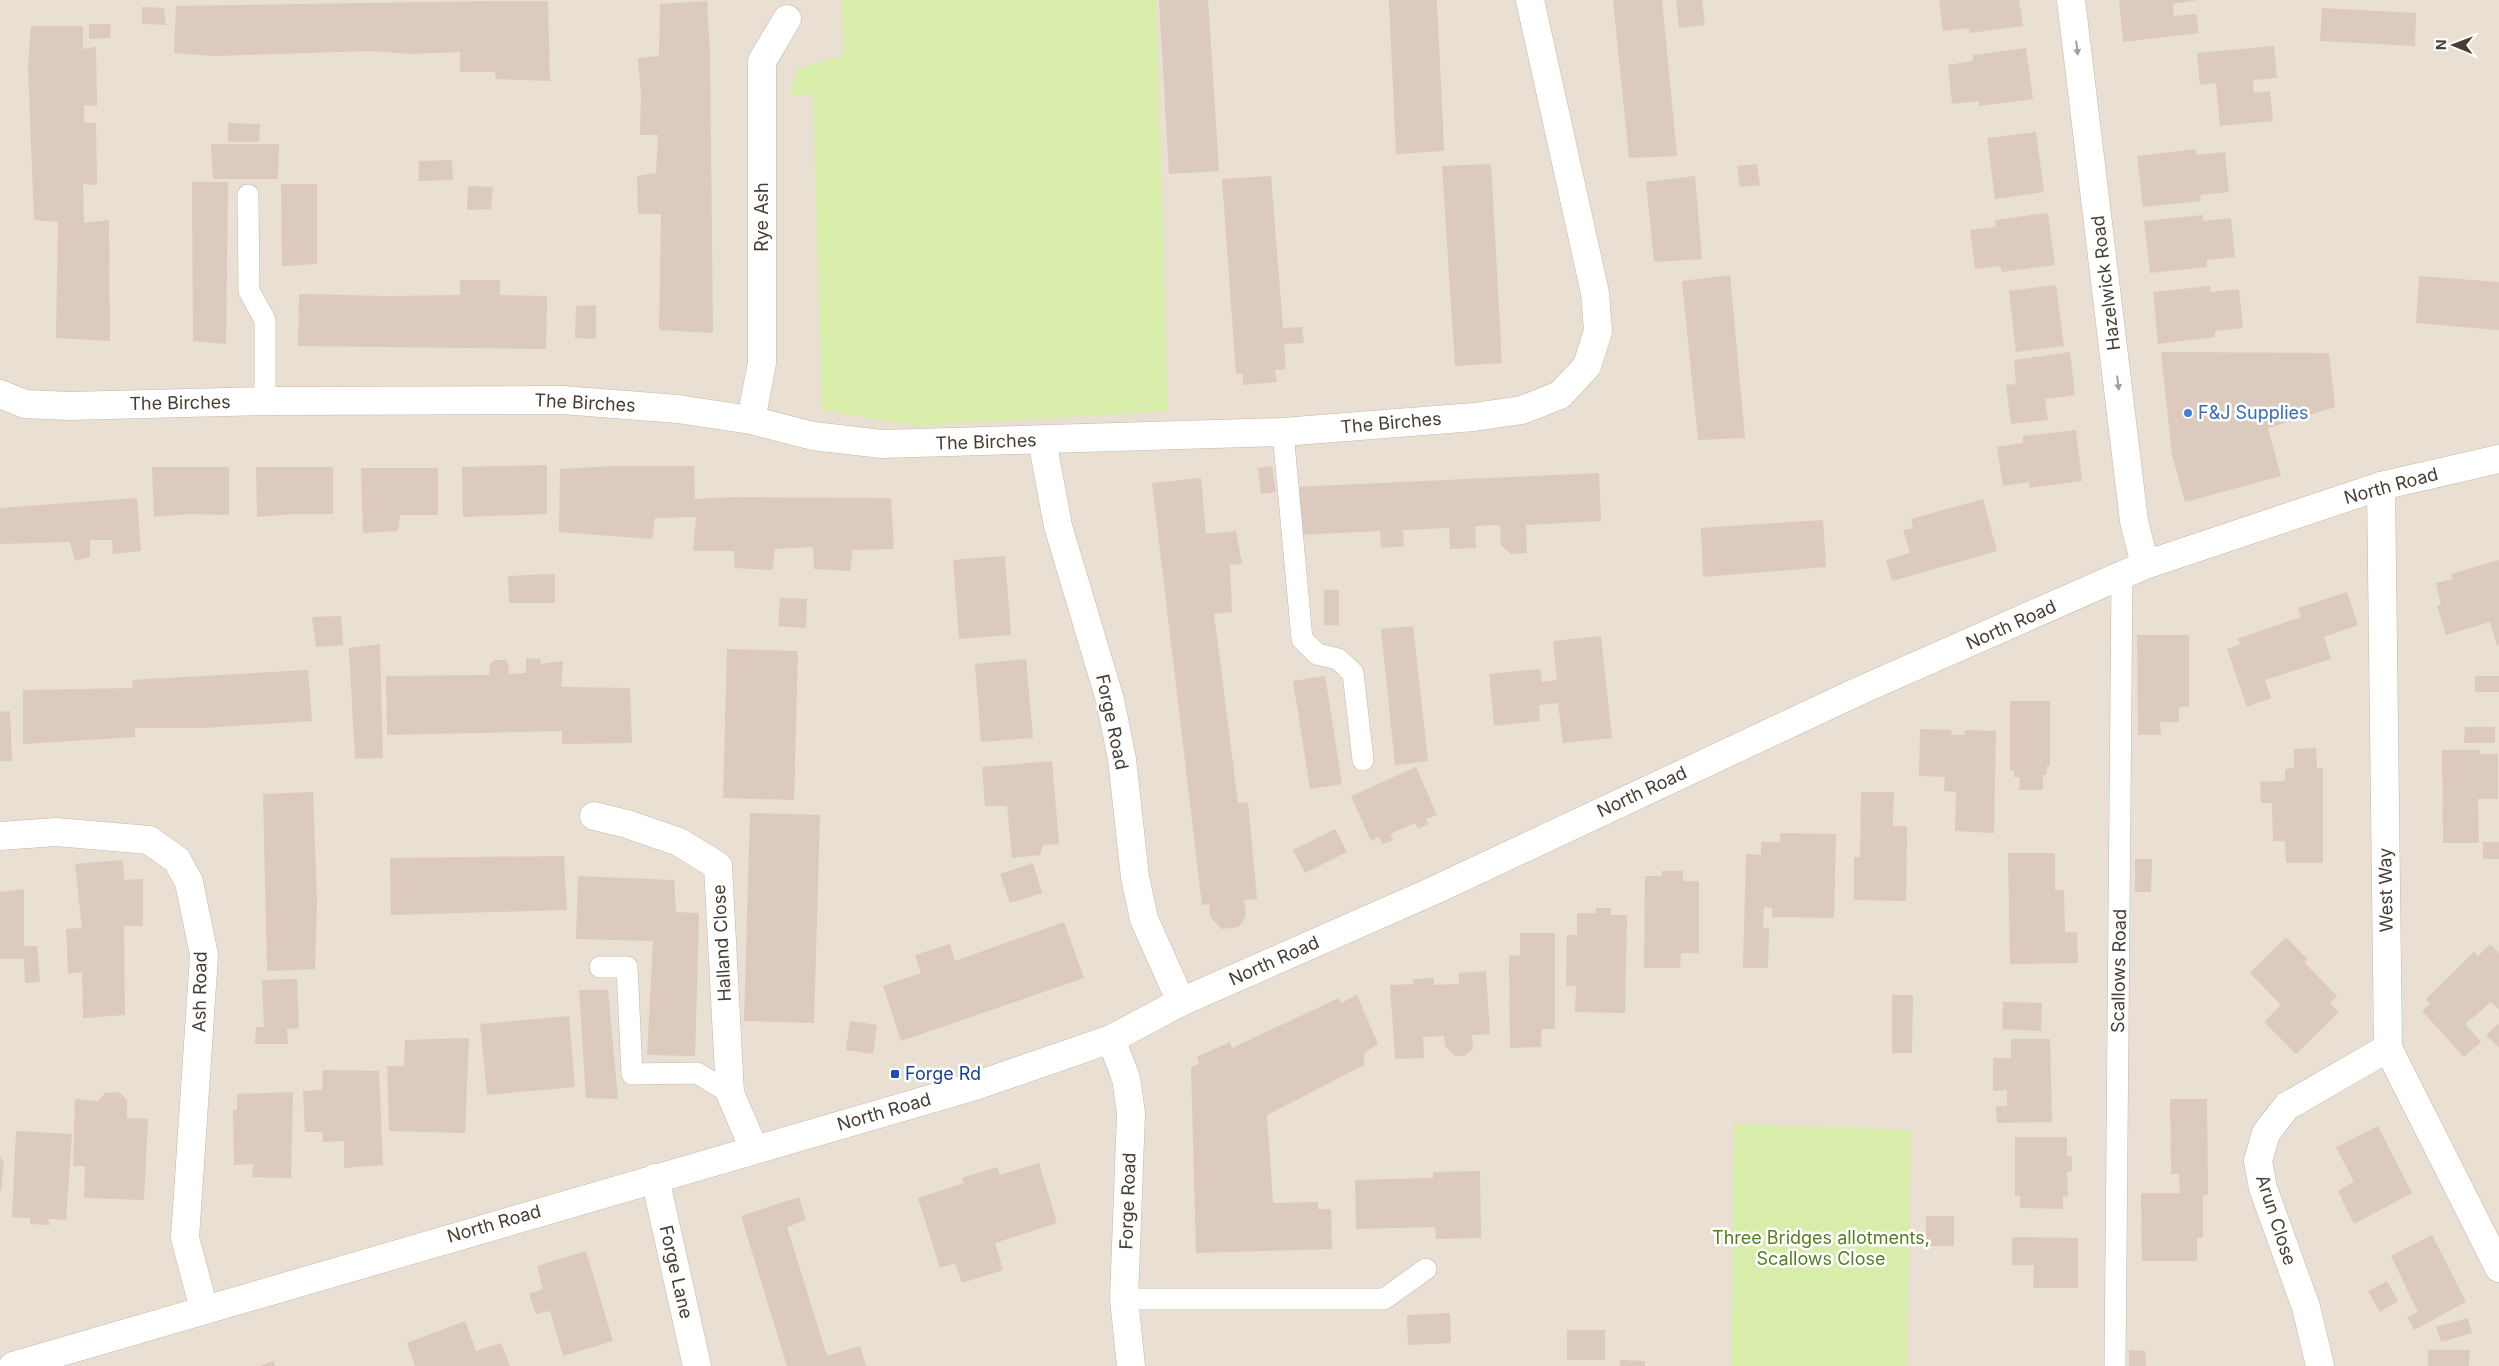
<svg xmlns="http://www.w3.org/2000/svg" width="2499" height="1366" font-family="Inter,sans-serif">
  <rect width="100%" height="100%" fill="#f5eee6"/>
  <!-- residential -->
  <rect fill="#e9dfd3" x="0" y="0" width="2499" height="1366"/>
  <!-- green -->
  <g fill="#d9edaa">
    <path d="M842,0h314l12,411 -251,15 -95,-16 -9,-316 -23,3 6,-28 47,-13z"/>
    <path d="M1734,1124l177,6 -4,236h-176z"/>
  </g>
  <!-- building -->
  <g fill="#dbcabd">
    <path d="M1159,0h49l11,171 -50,3z"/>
    <path d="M1389,0h48l7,151 -48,3z"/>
    <path d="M1613,0h49l15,156 -48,2z"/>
    <path d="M1676,0h26l3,25 -26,3z"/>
    <path d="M1939,0h80l4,26 -53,7 -1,-5 -26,3z"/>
    <path d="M2119,0h79l-25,4 1,12 22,-2 3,19 -76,9z"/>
    <path d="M495,1h53l2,80 -54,-2 -1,-7h-35v-20l-50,2 -39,-3 -158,5 -39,-3 2,-47z"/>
    <path d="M707,1l3,54 3,278 -54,-3 2,-116h-23l-1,-38 19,-3 2,-38h-18l1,-40 -3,-37 21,-2 1,-52z"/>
    <path d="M142,7l22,1 2,17 -24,-1z"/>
    <path d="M2322,8l94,5 -1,33 -95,-5z"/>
    <path d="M89,24h22l-1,14 -21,1z"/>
    <path d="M31,26h52v23l13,-2 1,59 -13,-1v17l12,1 1,62 -14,-1 1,39 25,-3 1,121 -54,-3 2,-116 -24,-2 -6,-155z"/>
    <path d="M2274,46l3,32 -24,2 1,13 16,-2 3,30 -53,5 -4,-43 -16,2 -3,-32z"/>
    <path d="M2026,48l7,51 -54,7v-5l-27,3 -4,-39 25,-4v-6z"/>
    <path d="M228,123l32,1 -1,18h-31z"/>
    <path d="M2036,132l8,60 -49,7 -8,-61z"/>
    <path d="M211,144h68l-1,35h-65z"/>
    <path d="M2196,149v6l29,-3 4,40 -29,3 1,6 -58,6 -6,-51z"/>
    <path d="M452,160l1,20 -35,1 1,-20z"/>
    <path d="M1491,164l11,199 -47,3 -13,-200z"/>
    <path d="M1757,164l3,21 -20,2 -3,-21z"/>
    <path d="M1271,176l12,152 19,-1 2,16 -20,1 2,25 -11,1 2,12 -34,3v-11h-7l-14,-195z"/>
    <path d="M1695,176l7,83 -48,3 -8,-80z"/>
    <path d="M192,182h36l-2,162 -33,-3z"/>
    <path d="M281,184h36v80l-35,2z"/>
    <path d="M468,186l25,1 -2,22 -24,1z"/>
    <path d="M2048,213l7,52 -53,7 -2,-6 -25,3 -5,-39 26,-3 -1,-7z"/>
    <path d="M2203,215v6l28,-3 4,39 -28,3v7l-57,6 -6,-52z"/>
    <path d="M1730,275l15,163 -47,2 -16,-159z"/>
    <path d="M2419,276l80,6v48l-83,-7z"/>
    <path d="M460,280h40v15l47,1 -1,53 -248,-3 1,-52 89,2 72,-1z"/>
    <path d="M2056,285l8,61 -48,6 -7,-61z"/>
    <path d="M2210,286l1,6 28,-3 4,39 -28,3v6l-57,7 -5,-52z"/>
    <path d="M596,305v34l-21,-1 1,-32z"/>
    <path d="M2070,352l5,43 -30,4 3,21 -37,4 -5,-39 10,-1 -2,-24z"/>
    <path d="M2161,352l168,1 6,54 -67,21 13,48 -96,26 -13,-47z"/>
    <path d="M2076,430l6,51 -53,7v-6l-26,4 -6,-39 26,-4v-7z"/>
    <path d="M547,465v49l-84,3 -1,-50z"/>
    <path d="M615,466h79l1,33 39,-2 157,1 3,51 -41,1 -3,21 -36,-2 -1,-22 -38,2 -3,21 -37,-2 -1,-17h-41l3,-34 -41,1 -3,21 -93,-7 1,-63z"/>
    <path d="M1272,466l4,26 -15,2 -3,-26z"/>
    <path d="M152,467h77v48l-39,-1 -36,3z"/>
    <path d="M256,467h77v47h-38l-38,3z"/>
    <path d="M361,468h77v47h-38l-2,16 -35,2z"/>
    <path d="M1599,473l2,48 -75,4 1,28 -16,1 -10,-9 -1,-20 -25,1 1,22 -26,1 -1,-21 -46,2 1,16 -23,2 -1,-17 -82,4 -2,-48z"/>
    <path d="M1201,478l5,56 30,-3 6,33 -12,1 2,47 -18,2 24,189 10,-1 9,97 -13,1 2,16 -7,11 -17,2 -12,-12 -1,-13 -7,1 -50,-422z"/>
    <path d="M137,498l4,53 -28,3 -1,-14h-22v17l-15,4 -5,-19 -70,2v-36z"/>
    <path d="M1983,499l14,52 -105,30 -6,-21 24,-7 -7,-23 10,-2 -2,-9z"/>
    <path d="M1823,520l3,47 -123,10 -2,-49z"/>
    <path d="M1005,556l6,79 -52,4 -6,-79z"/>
    <path d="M2499,560v85l-2,1 -7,-24 -44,13 -9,-29 4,-1 -5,-22 16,-4 -1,-5z"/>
    <path d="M555,574v29h-46l-1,-27z"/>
    <rect x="1324" y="590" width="15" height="35"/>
    <path d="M2347,592l11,33 -34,12 7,22 -66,21 6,18 -24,9 -20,-58 14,-5 -4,-5 64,-22 -3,-9z"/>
    <path d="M780,598l27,1 -1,29 -28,-2z"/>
    <path d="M341,616l2,29 -27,2 -4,-30z"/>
    <path d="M1413,626l15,135 -33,4 -14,-136z"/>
    <path d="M2137,635h52v72h-10v15h-19l1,13h-23z"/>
    <path d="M1601,636l11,102 -49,5 -5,-40 -19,2 1,16 -46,5 -5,-52 51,-5 2,13 15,-2 -4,-39z"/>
    <path d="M380,644l3,114 -28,1 -6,-111z"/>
    <path d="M727,649l71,2 -4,149 -71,-2z"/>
    <path d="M526,658l14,1 1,5 22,-3 -2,26 69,1 2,55 -70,1v-13l-175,4 -1,-59 103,-1 1,-11 5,-4h11l3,5 -1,9 18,-1z"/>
    <path d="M1026,659l7,79 -52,4 -6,-78z"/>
    <path d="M308,670l4,51 -109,7h-68v9l-112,7v-54l110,-2 -1,-8z"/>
    <path d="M1325,676l17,108 -32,5 -17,-108z"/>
    <rect x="2475" y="676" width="24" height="16"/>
    <path d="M2010,701h40v65h-3l-1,9h-3v15h-24l1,-13h-6v-7h-4z"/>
    <path d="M10,711l2,50h-12v-49z"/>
    <path d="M2465,727h30v16h-31z"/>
    <path d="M1920,729l32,1 -1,5h14v-5l31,1 -2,102 -39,-2 1,-39 -12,-1 1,-14 -26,-1z"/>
    <path d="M2316,748l1,20h6v95h-37l-1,-22h-12l-1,-38h-11l-1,-21 25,-1v-12l9,-1v-19z"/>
    <path d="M2442,750h38v4h18v45h-20l1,44h-36z"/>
    <path d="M1052,761l7,83 -16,1 -3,10 -28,3 -5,-52h-22l-3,-39z"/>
    <path d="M1416,767l21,48 -11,4 2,5 -10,5 -3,-6 -25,11 3,6 -10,4 -4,-7 -8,4 -20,-45z"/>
    <path d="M313,792l4,109 -2,68 -48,2 -4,-177z"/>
    <path d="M1861,792h33l-1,34h14l-1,75 -52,-1v-43h6z"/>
    <path d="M750,813l70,2 -6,208 -70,-2z"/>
    <path d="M1335,829l12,23 -42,21 -12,-23z"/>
    <path d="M1780,833l56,1 -2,84 -62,-1v-9l-8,-1 -1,21h6l-1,40h-25l3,-114 15,1v-13h19z"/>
    <rect x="2483" y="842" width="16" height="17"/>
    <path d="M2008,853h47v37h9l1,42h12l1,31 -68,1z"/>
    <path d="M564,856l3,54 -176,5 -1,-57z"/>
    <path d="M2135,859h17l-1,33h-16z"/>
    <path d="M123,860l1,20 19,-1v47h-19l1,89 -42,3 -1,-46 -14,2 -2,-45 16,-1 -7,-64z"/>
    <path d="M1033,863l9,30 -32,10 -10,-29z"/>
    <path d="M1662,871h21v10h16v72h-18l-1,15h-36l1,-92h17z"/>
    <path d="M578,876l96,4 2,32 23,1 -4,143 -48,-1 6,-114 -77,-2z"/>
    <path d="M24,889v57h13l3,36 -15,1 -1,-24h-24v-67z"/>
    <path d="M1596,908h15l-1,7h17l-2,98 -50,-1 1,-26h-10l1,-51h10v-22h19z"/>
    <path d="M1064,922l20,56 -183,63 -18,-55 38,-13 -6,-18 35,-11 5,17z"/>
    <path d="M1520,933h35v96h-13l-1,18 -31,1 -1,-93 11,1z"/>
    <path d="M2286,937l21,22 -3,3 33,34 -7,7 9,9 -43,42 -32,-32 17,-17 -31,-32z"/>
    <path d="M2490,944l9,9v57l-8,-8 -26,22 16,18 -17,15 -42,-46 8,-7 -4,-5 48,-47 4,4z"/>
    <path d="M1486,971l4,63 -18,1 1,14 -9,7h-9l-10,-10 -1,-10 -21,1 1,21 -29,1 -5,-74 23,-1v-5l21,-1v7l25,-1v-11z"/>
    <path d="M297,979l2,49 -12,1 1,15h-33l1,-17h8l-2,-47z"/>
    <path d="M579,990h29l10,109 -32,-1z"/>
    <path d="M1357,995l21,49 -14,9v12l-97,50 6,88 45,-1v7h13l1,40 -136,4 -5,-186 8,-3 -2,-7 33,-15 2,6 107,-50 2,5z"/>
    <path d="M1892,995h21l-1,58h-20z"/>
    <path d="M2003,1002l39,1 -1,28 -39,-2z"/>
    <path d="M569,1016l6,71 -88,8 -7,-71z"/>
    <path d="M850,1021l27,4 -4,29 -27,-4z"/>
    <path d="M2499,1023v25l-13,-13z"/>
    <path d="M469,1038l-4,95 -76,-2 -2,-65h17l1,-26z"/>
    <path d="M2011,1039h39l2,83 -55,1 -1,-17h11v-16l-14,1v-33h18z"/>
    <path d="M323,1070l56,1 4,94 -39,3v-27l-21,1 -1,-10h-17l-2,-41 19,-1z"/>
    <path d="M119,1092l8,8v18l21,1 -4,81 -60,-2 1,-32h-12l2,-67 23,2 7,-8z"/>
    <path d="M293,1092l-2,86 -39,-1 2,-13 -20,1 -1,-55h4v-16z"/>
    <path d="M2170,1099h37l1,96h-5v43h-6v23h-55l-1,-68h39l-1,-19h-8z"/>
    <path d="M2378,1126l34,67 -58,31 -16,-33 16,-9 -18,-35z"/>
    <path d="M16,1131l56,3 -6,86 -18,-1 2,6 -20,-1v-6l-18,-1z"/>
    <path d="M2015,1137h52v19h5v15l-5,1 1,25 -5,-2v14l-43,-1v-12l-5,1z"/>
    <path d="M0,1156l4,7 -3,28h-1z"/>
    <path d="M1039,1163l18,60 -62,20 8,27 -41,13 -7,-20 -15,5 -22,-70 46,-15 -2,-5 35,-11 3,8z"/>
    <path d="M1480,1171l1,67 -45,1 -1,-12 -79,2 -1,-49 78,-2v-6z"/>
    <path d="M799,1197l7,23 -19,7 40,129 33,-10 6,20h-79l-46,-150z"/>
    <rect x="1926" y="1216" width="28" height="30"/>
    <path d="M2432,1235l34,67 -52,28 -7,-13 11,-5 -27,-56z"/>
    <path d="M2012,1237l66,1v50h-45l1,-23h-22z"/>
    <path d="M586,1251l27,90 -50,15 -13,-45 -14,3 -7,-20 14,-5 -6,-23z"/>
    <path d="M2387,1281l11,20 -18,11 -12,-21z"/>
    <path d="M1450,1313l1,30 -43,2 -1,-30z"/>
    <path d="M2468,1318l4,15 -31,9 -5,-15z"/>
    <path d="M465,1321l11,30 25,-8 9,23h-95l-8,-23z"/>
    <rect x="1567" y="1330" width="38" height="30"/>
    <path d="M2129,1350l16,1 1,15h-17z"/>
    <path d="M2428,1350h42l-1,16h-41z"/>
    <path d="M1620,1360l25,1v5h-25z"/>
    <path d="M273,1361l2,5h-15z"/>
  </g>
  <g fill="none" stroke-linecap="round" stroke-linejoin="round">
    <!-- service casing -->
    <g stroke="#c4b7aa" stroke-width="22">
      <g id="service">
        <path d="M248,195l1,96 16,29v81"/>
        <path d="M1283,432l19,207 15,15 21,5 15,14 10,87"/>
        <path d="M600,967h27l5,107 65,-1 33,20"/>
        <path d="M1124,1299h260l42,-30"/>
        <path d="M2115,1366l7,-790"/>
      </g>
    </g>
    <!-- minor casing -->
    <g stroke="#c4b7aa" stroke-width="29">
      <g id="minor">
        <path d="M2071,0l63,521 11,44"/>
        <path d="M0,394l25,10 44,2 196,-5 297,-1 116,9 73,11 62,16 69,8 401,-12 191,-15 48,-7 38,-15 27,-29 11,-35 -3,-38 -65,-293"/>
        <path d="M751,420l11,-57v-302l25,-42"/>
        <path d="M1042,440l16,86 52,174 12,59 13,118 9,42 37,83"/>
        <path d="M2381,486l7,562 111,220"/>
        <path d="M594,816l33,8 52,18 39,24 12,227 24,56"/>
        <path d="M0,836l56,-4 93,8 28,20 12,22 15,73 -19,283 19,71"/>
        <path d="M1111,1039l15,39 5,35 -7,186 7,67"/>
        <path d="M655,1178l42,188"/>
        <path d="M13,1366l962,-280 136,-47 70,-37 254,-112 424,-199 286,-126 236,-79 118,-27"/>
        <path d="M2320,1366l-14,-59 -43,-119 -5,-27 8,-28 21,-27 101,-58"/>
      </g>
    </g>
    <!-- service -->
    <use href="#service" stroke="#fff" stroke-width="21"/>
    <!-- minor -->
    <use href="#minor" stroke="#fff" stroke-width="28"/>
  </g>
  <!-- one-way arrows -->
  <defs><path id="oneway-solid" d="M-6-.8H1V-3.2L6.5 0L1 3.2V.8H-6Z" transform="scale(1.25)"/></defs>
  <g fill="#a49e9a">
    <use href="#oneway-solid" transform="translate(2077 48) rotate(83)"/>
    <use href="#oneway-solid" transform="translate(2118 383) rotate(83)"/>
  </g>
  <!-- markers -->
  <circle fill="#3f7fe0" stroke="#fff" stroke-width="2" cx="2188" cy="413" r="5"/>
  <rect fill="#1a4fb4" stroke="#fff" stroke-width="2" x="890" y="1069" width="10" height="10" rx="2.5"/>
  <g text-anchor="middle" stroke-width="5" stroke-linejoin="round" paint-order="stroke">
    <!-- street labels -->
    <g font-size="18" fill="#483d34" stroke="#fff">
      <text transform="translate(762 217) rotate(-90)" y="6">Rye Ash</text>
      <text transform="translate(2106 283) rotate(-97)" y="6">Hazelwick Road</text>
      <text transform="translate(180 403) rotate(-1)" y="6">The Birches</text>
      <text transform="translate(585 403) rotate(3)" y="6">The Birches</text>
      <text transform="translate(1391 423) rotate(-5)" y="6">The Birches</text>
      <text transform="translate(986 442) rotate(-2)" y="6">The Birches</text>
      <text transform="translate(2391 486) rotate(-15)" y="6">North Road</text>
      <text transform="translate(2011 625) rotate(-24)" y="6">North Road</text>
      <text transform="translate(1112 722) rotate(78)" y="6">Forge Road</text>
      <text transform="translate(1642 792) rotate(-25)" y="6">North Road</text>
      <text transform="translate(2386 890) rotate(-91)" y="6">West Way</text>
      <text transform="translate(722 943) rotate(-93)" y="6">Halland Close</text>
      <text transform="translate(1274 961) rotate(-24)" y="6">North Road</text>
      <text transform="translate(2119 971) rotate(-89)" y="6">Scallows Road</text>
      <text transform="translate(200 992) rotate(-89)" y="6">Ash Road</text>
      <text transform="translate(884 1112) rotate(-16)" y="6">North Road</text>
      <text transform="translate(1128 1201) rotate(-88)" y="6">Forge Road</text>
      <text transform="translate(2276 1220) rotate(72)" y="6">Arun Close</text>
      <text transform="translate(494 1224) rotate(-16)" y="6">North Road</text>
      <text transform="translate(676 1272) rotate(77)" y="6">Forge Lane</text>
    </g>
    <!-- shop labels -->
    <g font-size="18" fill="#366cbe" stroke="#fff" text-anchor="start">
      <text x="2198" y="419">F&amp;J Supplies</text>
    </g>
    <!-- transit labels -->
    <g font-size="18" fill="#164399" stroke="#fff" text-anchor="start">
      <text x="905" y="1080">Forge Rd</text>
    </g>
    <!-- park labels -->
    <g font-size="18" fill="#538021" stroke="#fff">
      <text x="1821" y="1244">Three Bridges allotments,<tspan x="1821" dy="21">Scallows Close</tspan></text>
    </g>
  </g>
  <!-- north arrow -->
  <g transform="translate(2454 45) rotate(271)" stroke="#ffffff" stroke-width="4" paint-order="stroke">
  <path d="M0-4L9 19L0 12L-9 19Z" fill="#483d34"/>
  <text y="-8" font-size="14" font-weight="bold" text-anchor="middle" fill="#483d34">N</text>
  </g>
</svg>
